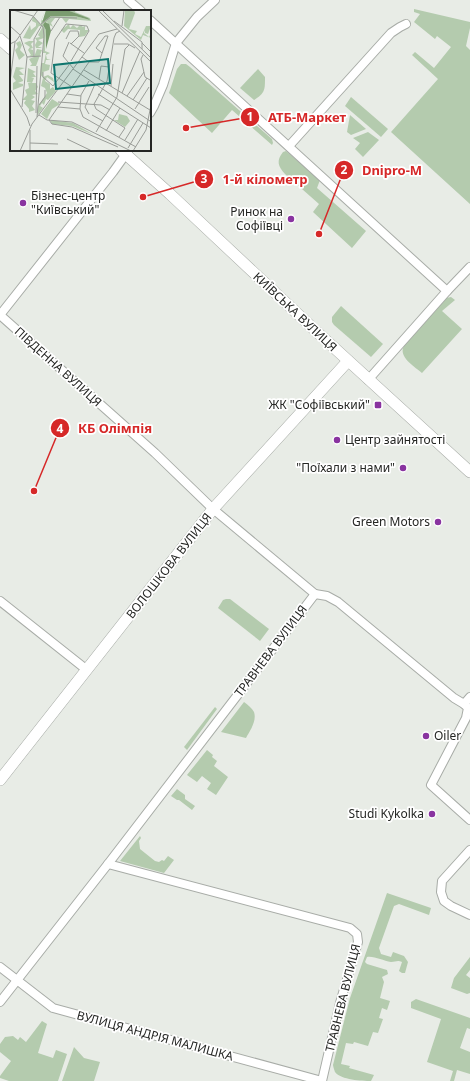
<svg xmlns="http://www.w3.org/2000/svg" width="470" height="1081" font-family="'Noto Sans',sans-serif">
  <rect width="100%" height="100%" fill="#e8ece6"/>
  <!-- green -->
  <g fill="#b4cbae">
    <path d="M414,9l56,13v6l-4,18 4,4v154l-79,-72 47,-53 -26,-24 3,-3 19,16 17,-21 -14,-11 -2,3 -21,-17 6,-8 -6,-2z"/>
    <path d="M181,64h5l4,3 82,72 1,4 -1,2 -40,-35 -20,23 -43,-40 8,-24z"/>
    <path d="M258,69l7,8c0,13 0,16 -11,23l-14,-12z"/>
    <path d="M351,97l37,32 -7,8 -36,-31z"/>
    <path d="M350,115l16,14 -15,6 -4,-3z"/>
    <path d="M368,132l11,8 -16,17 -8,-8 5,-6 -7,-5z"/>
    <path d="M286,151l34,29 -3,8 49,43 -14,17 -39,-36 6,-8 -34,-30c-7,-8 -9,-13 -2,-22z"/>
    <path d="M451,297l4,3 -13,11 20,18 -40,44c-7,-6 -22,-15 -19,-25 1,-2 2,-4 3,-6l40,-44z"/>
    <path d="M341,306l42,38 -12,13 -37,-32 -2,-3v-5z"/>
    <path d="M226,599h4l39,30 -9,12 -42,-33 5,-8z"/>
    <path d="M244,702c4,3 8,6 10,10 3,9 -4,19 -8,26l-25,-6z"/>
    <path d="M215,707l2,2 -30,41 -3,-3z"/>
    <path d="M207,750l6,5 -1,2 5,4 -3,5 14,11 -12,18 -9,-6 4,-6 -9,-7 -5,6 -10,-7z"/>
    <path d="M177,789l8,6v4l10,7 -3,4 -13,-10h-2l-6,-4z"/>
    <path d="M140,836l1,2 -2,3 1,8 15,12 4,1 3,-2 2,1 4,-5 6,4 -10,13 -44,-12z"/>
    <path d="M387,893l44,15 -2,7 -30,-11 -5,2 -15,42 2,6 10,3 2,-5 11,4 4,6 -3,11h-3l-3,-2 3,-9c-5,-2 -6,0 -11,0 -8,-1 -16,-6 -24,-5l-2,5 2,2 20,6 1,4 -6,3 2,5 -4,16 10,3 -3,9 -5,-2 -3,10 4,1 -5,14 -5,-1 -5,14 -14,-4 -1,2 -7,-1 -5,21 9,2 -1,2 25,7 -3,6c-9,0 -30,-1 -36,-9 0,0 -2,-6 -2,-7l17,-67z"/>
    <path d="M470,957v13l-4,5 4,3v15l-3,1 -16,-6 3,-10z"/>
    <path d="M416,999l54,19v11l-3,-1 -7,20 10,4v22l-13,-4 -3,11h-4l3,-10 -26,-9 14,-43 -30,-11v-6z"/>
    <path d="M42,1021l5,3 -9,29 15,5 3,-8 11,4 -9,27h-49l-9,-3v-2l11,-15 -11,-9v-8l5,-7 8,-1 5,4 2,-3 6,5z"/>
    <path d="M74,1047l10,11 16,4 -6,19h-32z"/>
  </g>
  <g fill="none" stroke-linecap="round" stroke-linejoin="round">
    <!-- street casing -->
    <g stroke="#a8aca7" stroke-width="10">
      <g id="street">
        <path d="M128,0l13,11"/>
        <path d="M150,20l297,271"/>
        <path d="M150,113l4,-7 9,-21 13,-42 21,-26 18,-17"/>
        <path d="M289,146l102,-113 9,-6 6,-3"/>
        <path d="M0,315l155,138 58,56 102,85 12,2 11,6 116,96 10,6 6,-7"/>
        <path d="M0,315l113,-143 15,-21"/>
        <path d="M368,380l79,-89 23,-24"/>
        <path d="M0,601l87,69"/>
        <path d="M464,704l4,4 -2,10 -35,67 39,35"/>
        <path d="M470,850l-28,31 -1,11 3,9 7,5 19,9"/>
        <path d="M108,864l242,64 7,6 1,8 -18,61 -18,78"/>
        <path d="M0,967l53,41 269,73"/>
        <path d="M0,1002l108,-138 207,-270"/>
      </g>
    </g>
    <!-- secondary casing -->
    <g stroke="#a8aca7" stroke-width="12">
      <g id="secondary">
        <path d="M0,39l11,10"/>
        <path d="M121,150l49,44 148,139 152,139"/>
        <path d="M0,780l213,-271 135,-148"/>
      </g>
    </g>
    <!-- street -->
    <use href="#street" stroke="#fff" stroke-width="8"/>
    <!-- secondary -->
    <use href="#secondary" stroke="#fff" stroke-width="11"/>
  </g>
  <!-- markers -->
  <g fill="#8933a0" stroke="#fff" stroke-width="1.5">
    <circle cx="23" cy="203" r="4"/>
    <circle cx="291" cy="219" r="4"/>
    <rect x="374" y="401" width="8" height="8" rx="2"/>
    <circle cx="337" cy="440" r="4"/>
    <circle cx="403" cy="468" r="4"/>
    <circle cx="438" cy="522" r="4"/>
    <circle cx="426" cy="736" r="4"/>
    <circle cx="432" cy="814" r="4"/>
  </g>
  <g text-anchor="middle" stroke-width="3.5" stroke-linejoin="round" paint-order="stroke">
    <!-- poi labels -->
    <g font-size="12" fill="#252624" stroke="#fff" text-anchor="end">
      <text x="31" y="200" text-anchor="start">Бізнес-центр<tspan x="31" dy="14">"Київський"</tspan></text>
      <text x="283" y="216">Ринок на<tspan x="283" dy="14">Софіївці</tspan></text>
      <text x="370" y="409">ЖК "Софіївський"</text>
      <text x="345" y="444" text-anchor="start">Центр зайнятості</text>
      <text x="395" y="472">"Поїхали з нами"</text>
      <text x="430" y="526">Green Motors</text>
      <text x="434" y="740" text-anchor="start">Oiler</text>
      <text x="424" y="818">Studi Kykolka</text>
    </g>
    <!-- street labels -->
    <g font-size="12" fill="#252624" stroke="#fff">
      <text transform="translate(295 312) rotate(43)" y="4">КИЇВСЬКА ВУЛИЦЯ</text>
      <text transform="translate(58 367) rotate(42)" y="4">ПІВДЕННА ВУЛИЦЯ</text>
      <text transform="translate(169 566) rotate(-52)" y="4">ВОЛОШКОВА ВУЛИЦЯ</text>
      <text transform="translate(271 651) rotate(-53)" y="4">ТРАВНЕВА ВУЛИЦЯ</text>
      <text transform="translate(343 998) rotate(-76)" y="4">ТРАВНЕВА ВУЛИЦЯ</text>
      <text transform="translate(155 1036) rotate(15)" y="4">ВУЛИЦЯ АНДРІЯ МАЛИШКА</text>
    </g>
  </g>
  <!-- overview -->
  <g transform="translate(10 10)">
    <rect width="141" height="141" fill="#e8ece6"/>
    <path d="M35,0l-4,11 10,-5h24l15,4 -23,-10h9l-1,2 15,6 1,3 -22,-2 -3,4 -4,-5h-7l-4,5 2,4 -3,-2v3l-3,-6 -4,3 3,5 -1,21 5,2 -4,2 1,4 4,1h-5l-1,4 5,1 -1,5 -6,2v5l5,-2 5,3 1,4 -7,-5 -2,4 5,3v5l3,-2 3,4 -8,9 -2,-1 -2,6 -2,-2 -2,3 3,2 -6,8 1,-10 9,-13 -2,-5 -4,-2 2,-8 -3,-4 1,-11h3l2,-10h-3l1,-15 -6,2 5,3 -5,4h2l2,1h-6l-1,-3 2,-4 -2,-3 5,-1 -2,-2 5,-9h-4l-9,13 -7,-1 7,-13 1,5 5,-4v-3l-4,-2 1,-5 8,9v-3zM115,0h9l1,3 -6,16 8,2 -2,3 6,3 5,-11h5l-3,8 -3,-1v-3l-1,3 5,4 2,-4v5l-8,-3 -2,5 -17,-14zM59,14l1,4 3,-3 4,3 3,-3 3,2 2,-1v4h4l-4,6 -6,1 1,-7 -12,-1 -4,4 -3,-3zM10,31l2,4 -2,5 5,5 -6,5 -4,-10 3,-3 -2,-4zM19,31h5l-3,3 2,4 -3,1 3,1 1,7 3,-8 5,1 -6,16h-6l2,-2 -3,-5 5,-2 -5,-1 2,-1 -3,-5 2,-3 -6,-4zM6,57l9,1 -6,2 5,5h-5l4,5v1l-5,2 5,1v2l-10,4v-7l3,-2 -3,-4zM18,58l8,4 -3,1 3,4h-5l3,1 -2,5 -5,-1zM18,73h8l2,4 -3,4 3,3 -6,1 3,2 -4,3 4,1 -3,5 3,4 -6,2v-3l-5,-6 2,-3h-4l5,-5 -2,-5 4,-2zM42,89l8,5 -8,5 -5,10 -6,-5zM109,104l8,2 3,5 -5,6 -11,-7h4zM40,110l23,3 21,12 -22,-9 -20,-2z" fill="#b4cbae"/>
    <path d="M36,0h21l21,8 2,2 -15,-4h-24l-9,7zM35,12l4,2 2,7 -5,18v-19l-3,-5z" fill="#7b9c70"/>
    <path fill="none" stroke="#9a9d98" stroke-width="1" d="M3,0l20,6M88,0l53,52M92,0l49,48M23,6l10,11 1,9 -7,81M104,11l28,21v7M31,14l10,-7 26,1M0,16l10,9M112,16l2,-16M41,21l9,-14M10,26l7,21 -5,50M56,29l4,-8h8l1,5 -8,8M59,32l-6,14 10,12M60,33l14,10M132,33l9,9M0,34l6,-3 22,-31M104,34h14l7,4M92,43l-6,-5 9,-12h3M133,45l-2,4 4,18 5,3M17,47l14,-1M24,47v-18l8,-14M72,47l7,5 -40,58 3,4 20,3 46,20M61,51l18,-30 -2,-5 -21,-2 -11,16 -4,33 21,14M79,52h10l9,-26M63,59l77,52M74,60l66,40M33,62v5l10,9 16,-21M89,69l2,-13 8,1M79,71l-8,14 -1,14 3,8 53,30M0,72l5,-40M101,76l2,-22M0,79l17,28 3,9M112,83l18,-42M57,84l14,2M88,84l53,34M117,86l17,-24M123,90l14,-22M48,92l43,3 9,5M29,95l6,-8v-7M48,97l22,2M125,99l14,-22M26,103l1,-47M79,104l-4,-7 10,-23M29,105l8,5 25,2 59,29M82,105l11,6M96,121l14,-23M86,122l21,-35 8,-48 4,-4M109,127l6,-9 -29,-19 -2,-5 13,-23 7,-43 2,-5 4,-2M57,129l25,12M115,130l13,-21M20,133l28,1M118,138l15,-25M10,141l12,-27 67,-90 18,-5M20,141v-21M123,141l13,-21 5,-25"/>
    <path fill="#0f766e" fill-opacity="0.15" stroke="#0f766e" stroke-width="2" d="M98,49l2,24 -54,6 -2,-24z"/>
    <rect width="141" height="141" fill="none" stroke="#252624" stroke-width="2"/>
  </g>
  <!-- callouts -->
  <path fill="none" stroke="#d62828" stroke-width="1.5" d="M186 128L250 117M319 234L344 170M143 197L204 179M34 491L60 428"/>
  <g fill="#d62828" stroke="#fff" stroke-width="1.5">
    <circle cx="186" cy="128" r="4"/>
    <circle cx="319" cy="234" r="4"/>
    <circle cx="143" cy="197" r="4"/>
    <circle cx="34" cy="491" r="4"/>
    <circle cx="250" cy="117" r="10"/>
    <circle cx="344" cy="170" r="10"/>
    <circle cx="204" cy="179" r="10"/>
    <circle cx="60" cy="428" r="10"/>
  </g>
  <g font-size="12" text-anchor="middle" font-weight="bold" fill="#fff">
    <text x="250" y="121">1</text>
    <text x="344" y="174">2</text>
    <text x="204" y="183">3</text>
    <text x="60" y="433">4</text>
  </g>
  <g font-size="13" text-anchor="middle" font-weight="bold" fill="#d62828" stroke="#fff" stroke-width="3.5" stroke-linejoin="round" paint-order="stroke">
    <text x="307" y="122">АТБ-Маркет</text>
    <text x="392" y="175">Dnipro-M</text>
    <text x="265" y="184">1-й кілометр</text>
    <text x="115" y="433">КБ Олімпія</text>
  </g>
</svg>
